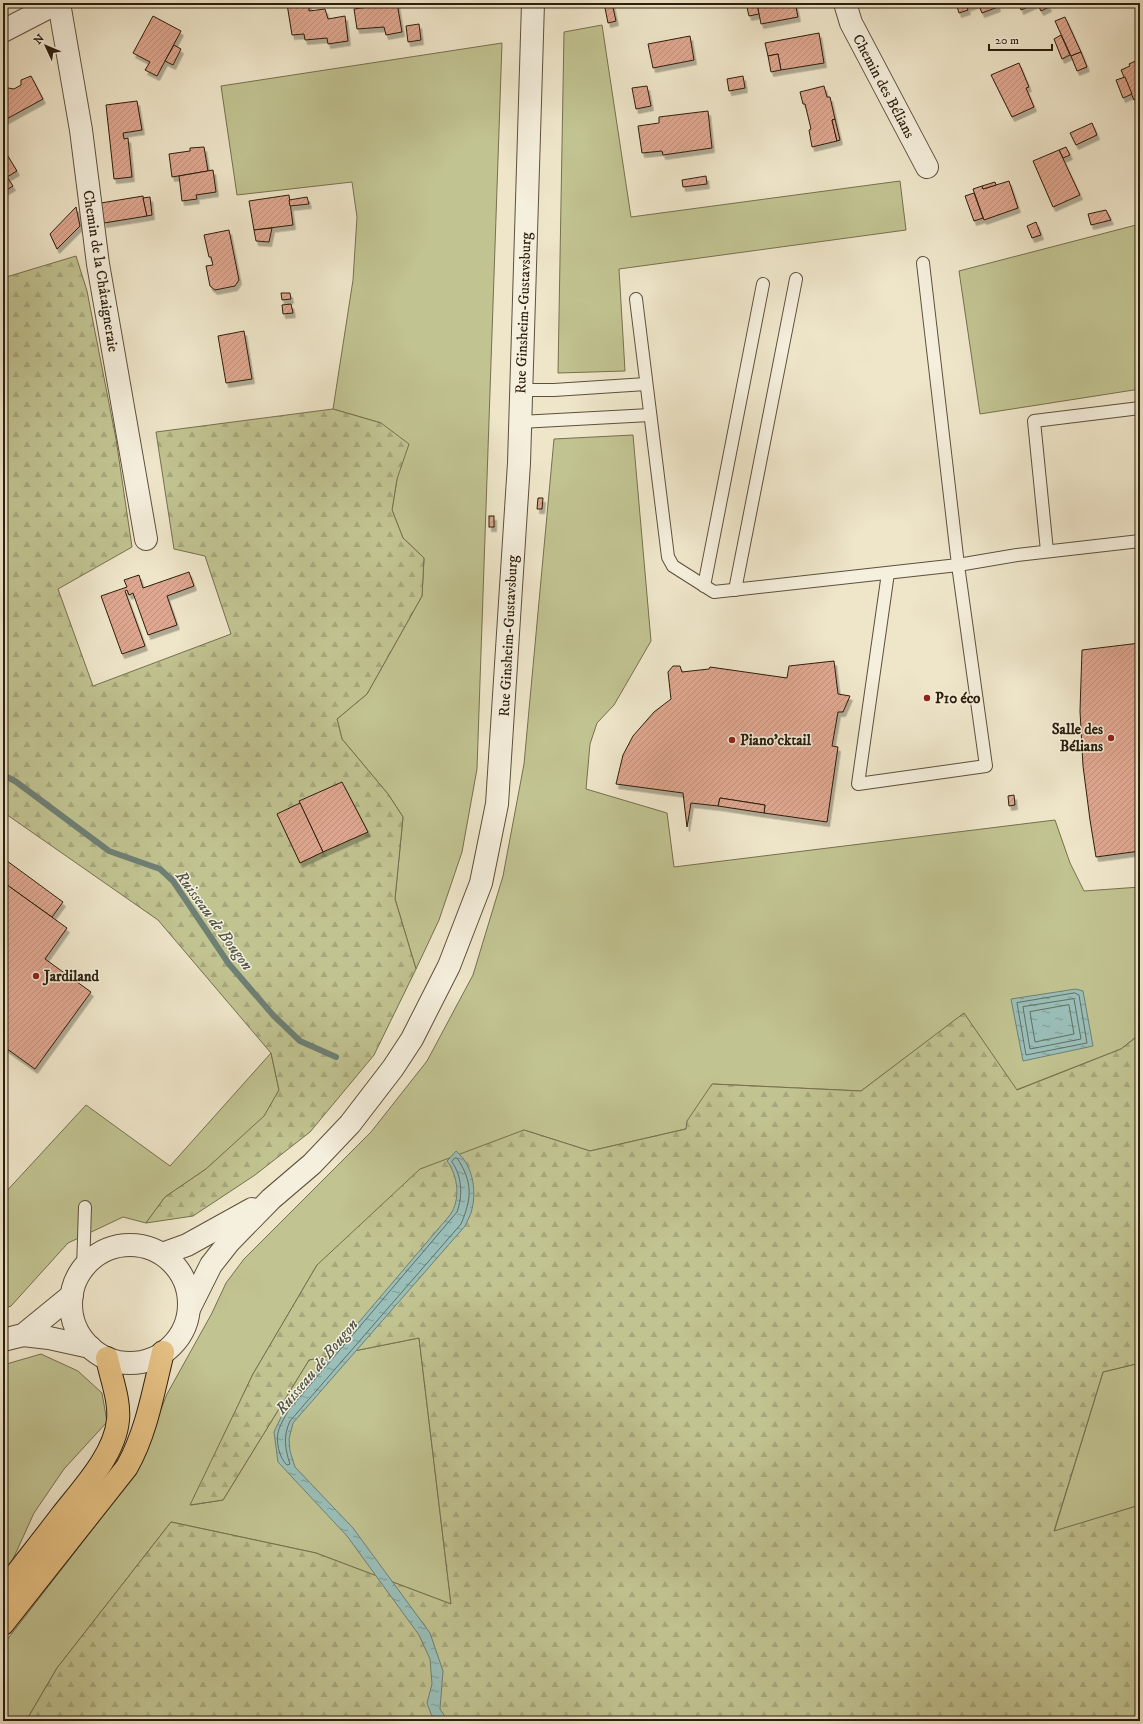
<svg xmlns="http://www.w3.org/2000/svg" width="1143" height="1724" font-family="'IM FELL DW Pica',serif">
  <defs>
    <pattern id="forest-firs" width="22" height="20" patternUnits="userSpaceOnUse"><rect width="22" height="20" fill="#c1c391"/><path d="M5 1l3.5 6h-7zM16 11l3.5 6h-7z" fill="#a6a77c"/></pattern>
    <pattern id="water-ripples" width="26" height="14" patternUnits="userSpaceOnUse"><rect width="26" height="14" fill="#9abfb9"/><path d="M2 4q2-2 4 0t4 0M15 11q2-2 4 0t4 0" fill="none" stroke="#7e9b95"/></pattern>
    <pattern id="building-hatch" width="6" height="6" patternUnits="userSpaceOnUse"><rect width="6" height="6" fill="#dfa790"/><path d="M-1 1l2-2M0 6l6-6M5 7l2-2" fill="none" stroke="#c08f7b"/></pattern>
    <filter id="shadow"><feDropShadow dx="2.5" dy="4.5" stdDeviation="0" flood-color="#0004"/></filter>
  </defs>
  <rect width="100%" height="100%" fill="#efe6ca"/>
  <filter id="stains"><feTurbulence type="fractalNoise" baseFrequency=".005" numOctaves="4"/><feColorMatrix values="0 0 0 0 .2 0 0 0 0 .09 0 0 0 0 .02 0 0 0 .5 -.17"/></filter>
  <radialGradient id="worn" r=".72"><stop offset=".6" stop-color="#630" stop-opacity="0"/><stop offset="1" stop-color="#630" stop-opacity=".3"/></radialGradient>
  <!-- green -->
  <g fill="#c1c391" stroke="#76704e">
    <path d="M602,25l29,192 269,-36 6,49 -287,39 6,102 -67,2 6,-341z"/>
    <path d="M502,43l-25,726 -15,83 -23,68 -23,49 -21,-70 8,-82 -15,-23 -46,-55 -5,-20 30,-25 55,-98 2,-38 -21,-20 -11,-28 5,-31 -16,-56 -48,-14 20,-129 4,-63 -5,-35 -115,13 -16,-109z"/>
    <path d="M1140,224v165l-160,25 -21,-143z"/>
    <path d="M633,435l18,206 -37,64 -17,18 -7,21 -4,45 81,24 7,54 381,-47 15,43 14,28 56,-4v147l-19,15 -105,41 -52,-76 -103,77 -148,-7 -27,45 -96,22 -66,-21 -207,135 -64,109 -62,131 32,-5 86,-140 110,-22 32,266 -135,-51 -145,-31 -114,146 -31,53h-23v-76l113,-146 26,-41 25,-64 45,-81 14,-30 18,-24 127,-127 56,-71 46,-86 30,-99 21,-112 30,-325z"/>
    <path d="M271,1053l8,37 -15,27 -58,52 -41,28 -19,26 -23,-6 -55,26 -57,63 -8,3v-114l83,-90 84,61z"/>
    <path d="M41,1354l37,17 24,22 5,29 -43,47 -30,44 -31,68v-216z"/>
    <path d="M1140,1363v142l-86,27 49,-160z"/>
  </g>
  <!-- forest -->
  <g fill="url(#forest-firs)" stroke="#76704e">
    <path d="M76,256l11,35 29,148 16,108 -74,42 35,97 138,-52 -26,-78 -31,-7 -18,-117 177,-23 48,14 28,21 -12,35 -5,31 11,28 21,20 -2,38 -55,98 -30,25 5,20 46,55 15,23 -8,82 21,70 -42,86 -64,77 -55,43 -62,41 -47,7 19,-26 41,-28 58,-53 15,-26 -8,-37 -113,-133 -155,-108v-534z"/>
    <path d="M964,1013l53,77 104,-41 19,-15v329l-37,9 -49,159 86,-26v216h-1114l31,-53 114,-146 145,31 135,51 -32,-266 -110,22 -86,140 -33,5 63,-131 64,-109 103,-96 104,-39 66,21 96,-22 1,-8 25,-37 149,7z"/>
  </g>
  <!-- water -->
  <g fill="url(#water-ripples)" stroke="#6e7f74">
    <path d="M1076,989l7,2 10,55 -70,15 -12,-62z"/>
    <path d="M456,1151c16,13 21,38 16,58 -1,6 -5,12 -7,17l-172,197 -4,16 1,12 5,16 58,61 77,105 13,38 -3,38 8,12h-11l-6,-7 -4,-11 5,-19 -2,-25 -11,-24 -72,-99 -69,-74 -4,-30 11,-23 165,-194c11,-16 8,-39 -3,-54z"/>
  </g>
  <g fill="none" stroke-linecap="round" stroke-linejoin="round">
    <!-- shore -->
    <g stroke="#636e62" stroke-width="1">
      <path d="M1075,993l4,2 8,48 -61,12 -9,-52z"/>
      <path d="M1074,999l7,40 -51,10 -7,-42z"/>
      <path d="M1069,1005l5,29 -39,8 -5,-30z"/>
      <path d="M455,1158h2c16,24 15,40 4,66l-171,197c-7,15 -5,28 0,43l-3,1c-8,-7 -12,-25 -8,-36 2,-6 6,-12 9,-18l169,-199c6,-17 5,-36 -5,-50z"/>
    </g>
    <!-- stream -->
    <path stroke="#6e7f74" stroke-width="6" d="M3,775l12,6 94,70 51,18 13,12 56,83 44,51 27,26 36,16"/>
  </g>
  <!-- building -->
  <g fill="url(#building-hatch)" stroke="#2c1e0c" filter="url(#shadow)">
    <path d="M309,3v8l16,-2 3,10 17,-3 3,25 -20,3 -1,-6 -22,2 -1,-6 -12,1 -5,-31z"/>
    <path d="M375,3h22l5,29 -16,3 -2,-8 -27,2 -3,-20 22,-3z"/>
    <path d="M604,3h8l4,18 -8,2z"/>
    <path d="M746,3h11l2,11 -10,2z"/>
    <path d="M757,3h38l3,14 -37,7z"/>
    <path d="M956,3h41l1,4 -16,6 -4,-10 -11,4 1,3 -9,3z"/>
    <path d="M1019,3h17l-15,7z"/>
    <path d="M1037,3h10l2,4 -8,4z"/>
    <path d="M153,16l28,15 -24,45 -12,-6 5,-8 -17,-9z"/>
    <path d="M1065,17l16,35 -10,4 -16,-35z"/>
    <path d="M419,24l2,16 -13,2 -2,-16z"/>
    <path d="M819,33l5,30 -43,7 -3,-16 -10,2 -3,-13z"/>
    <path d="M1061,35l9,20 -8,4 -8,-20z"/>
    <path d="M690,36l4,24 -41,8 -5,-24z"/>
    <path d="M174,45l7,4 -8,16 -8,-4z"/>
    <path d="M1081,52l6,15 -10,4 -6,-15z"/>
    <path d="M778,54l3,16 -10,2 -3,-16z"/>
    <path d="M1140,59v38l-6,3 -13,-30 9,-4 -1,-2z"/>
    <path d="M1019,63l10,24 -3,1 8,19 -22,10 -21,-42z"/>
    <path d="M31,76l12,23 -40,22v-31l5,-2 6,1 7,-4v-5z"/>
    <path d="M743,76l2,12 -16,3 -2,-12z"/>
    <path d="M1125,77l7,17 -9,4 -7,-18z"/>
    <path d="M647,86l4,20 -15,3 -4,-21z"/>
    <path d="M824,86l3,11h3l5,22 -3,1 5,21 -25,6 -3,-17 2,-1 -6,-25h-2l-3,-12z"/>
    <path d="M137,101l5,29 -19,3 1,6 4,-1 4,39 -18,2 -8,-74z"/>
    <path d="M708,111l4,37 -49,7 -1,-4 -20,2 -4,-27 21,-3v-6z"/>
    <path d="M835,119l5,21 -3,1 -5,-21z"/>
    <path d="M1092,123l5,12 -21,10 -6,-12z"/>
    <path d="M204,147l4,24 -36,6 -3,-23 21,-3v-3z"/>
    <path d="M1066,147l4,8 -7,3 -4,-8z"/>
    <path d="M3,148l14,23 -10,6 6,9 -10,6z"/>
    <path d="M1059,150l21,45 -27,12 -20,-46z"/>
    <path d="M213,170l3,22 -20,3 1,4 -15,2 -3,-25z"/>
    <path d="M706,176l1,8 -24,3 -1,-7z"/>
    <path d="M1009,181l9,27 -34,12 -11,-31 9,-3 1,3z"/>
    <path d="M995,182l1,3 -13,4 -1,-3z"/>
    <path d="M974,193l9,25 -9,3 -9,-25z"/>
    <path d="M289,195l4,30 -39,5 -5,-29z"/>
    <path d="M143,196l4,20 -43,7 -3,-20z"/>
    <path d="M150,197l2,18 -5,1 -4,-18z"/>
    <path d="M307,197l2,7 -19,2 -1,-6z"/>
    <path d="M76,207l4,19 -23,23 -7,-15z"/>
    <path d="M1106,210l5,10 -20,5 -3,-11z"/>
    <path d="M1036,222l5,13 -9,3 -5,-12z"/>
    <path d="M272,228l-3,14 -13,-1 -2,-11z"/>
    <path d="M229,230l10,50 -4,6 -20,4 -5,-4 -4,-20 7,-1 -2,-8h-2l-5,-22z"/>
    <path d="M281,293h9l1,6 -9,1z"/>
    <path d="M291,304l2,9 -10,1 -1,-9z"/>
    <path d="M244,331l8,48 -26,4 -8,-47z"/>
    <path d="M538,498h5l-1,11h-5z"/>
    <rect x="489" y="516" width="5" height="11"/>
    <path d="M189,572l5,14 -27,10 10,29 -29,10 -15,-42 -4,2 -2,-5 -2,1 20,55 -23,8 -21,-58 26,-9 -3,-7 15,-5 4,13z"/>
    <path d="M1140,643v208l-44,6 -6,-37 -7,-54 -3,-55 2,-61z"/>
    <path d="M834,661l4,33 12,2 -7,16h-5l-6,34 6,1 -11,75 -63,-9 1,-8 -45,-7 -2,8 -27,-3 -4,24 -4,-34 -67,-9 7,-29 10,-19 21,-24 17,-13 -3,-27 5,-6h7l2,6 27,-3 1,-2 77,11 2,-12z"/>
    <path d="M342,782l26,50 -45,20 -24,-51z"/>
    <path d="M1014,795l1,10 -6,1 -1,-10z"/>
    <path d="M720,798l45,7 -1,8 -46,-7z"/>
    <path d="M300,803l23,49 -23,11 -23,-49z"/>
    <path d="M3,858l60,44 -11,15 -49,-35z"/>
    <path d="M3,882l64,46 -22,31 46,33 -56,77 -32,-23z"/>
  </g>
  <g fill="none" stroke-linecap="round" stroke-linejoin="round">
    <!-- service casing -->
    <g stroke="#5d503c" stroke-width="14">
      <g id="service">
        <path d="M636,299l32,258 5,9 41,26 244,-27 -35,-302"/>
        <path d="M520,390h34l92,-6"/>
        <path d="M520,422l130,-7"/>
        <path d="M1047,551l-13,-130 106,-13"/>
        <path d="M888,573l-30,211 128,-18 -28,-201 59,-10 123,-14"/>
        <path d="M704,586l59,-302"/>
        <path d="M735,590l61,-311"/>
        <path d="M83,1269l2,-62"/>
      </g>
    </g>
    <!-- minor casing -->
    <g stroke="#5d503c" stroke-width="24">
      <g id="minor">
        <path d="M59,3l22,127 17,134 48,275"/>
        <path d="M845,3l6,20 76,144"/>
        <path d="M3,31l54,-28"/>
      </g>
    </g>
    <!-- tertiary casing -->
    <g stroke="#5d503c" stroke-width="24">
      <g id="tertiary">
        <circle cx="130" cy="1304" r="59"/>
        <path d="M162,1254l25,-9 65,-36"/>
        <path d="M189,1309l22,-44 18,-23 42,-43 41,-35 38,-40 43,-56 19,-29 37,-73 32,-83 16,-79 22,-341 14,-460"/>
        <path d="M23,1335l26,3 41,9"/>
        <path d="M3,1340l20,-5 49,-40"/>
      </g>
    </g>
    <!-- trunk casing -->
    <g stroke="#2c1e0c" stroke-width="24">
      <g id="trunk">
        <path d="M3,1591c19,-25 39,-50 58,-75 20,-26 54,-61 57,-96 2,-20 -7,-42 -11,-62"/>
        <path d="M3,1624l124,-157c20,-36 26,-75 36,-115"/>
      </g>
    </g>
    <!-- service -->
    <use href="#service" stroke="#f5efdd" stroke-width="12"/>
    <!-- minor -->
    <use href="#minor" stroke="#f5efdd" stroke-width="22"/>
    <!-- tertiary -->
    <use href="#tertiary" stroke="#f5efdd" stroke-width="22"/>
    <!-- trunk -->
    <use href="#trunk" stroke="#e8c385" stroke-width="22"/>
  </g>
  <!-- markers -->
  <g fill="#8f2418" stroke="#f5efdd" stroke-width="1.5">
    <circle cx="927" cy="698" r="4"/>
    <circle cx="1111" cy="738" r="4"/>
    <circle cx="732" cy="740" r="4"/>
    <circle cx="36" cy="976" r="4"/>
  </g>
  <g text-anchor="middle" stroke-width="3" stroke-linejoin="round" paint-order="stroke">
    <!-- street labels -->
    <g font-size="15" fill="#2c1e0c" stroke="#f5efdd">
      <text transform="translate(884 86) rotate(62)" y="5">Chemin des Bélians</text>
      <text transform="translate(101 271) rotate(81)" y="5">Chemin de la Châtaigneraie</text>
      <text transform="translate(523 313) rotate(-88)" y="5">Rue Ginsheim-Gustavsburg</text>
      <text transform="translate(508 636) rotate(-87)" y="5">Rue Ginsheim-Gustavsburg</text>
    </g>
    <!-- poi labels -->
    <g font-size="15" font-weight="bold" fill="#2c1e0c" stroke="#f5efdd" text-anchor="start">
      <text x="935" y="703">P10 éco</text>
      <text x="1103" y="734" text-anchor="end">Salle des<tspan x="1103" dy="17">Bélians</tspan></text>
      <text x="740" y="745">Piano'cktail</text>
      <text x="44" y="981">Jardiland</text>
    </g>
    <!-- water labels -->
    <g font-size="16" font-style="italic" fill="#525649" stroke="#f5efdd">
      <text transform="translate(215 920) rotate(54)" y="6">Ruisseau de Bougon</text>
      <text transform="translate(316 1366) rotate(-50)" y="6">Ruisseau de Bougon</text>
    </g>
  </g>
  <!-- margin -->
  <rect width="1143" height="1724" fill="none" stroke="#efe6ca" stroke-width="16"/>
  <rect x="4" y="4" width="1135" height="1716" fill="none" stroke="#2c1e0c" stroke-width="2"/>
  <rect x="8" y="8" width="1127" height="1708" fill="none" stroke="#2c1e0c"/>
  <!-- north arrow -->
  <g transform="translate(46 46) rotate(314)" stroke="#f5efdd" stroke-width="3" paint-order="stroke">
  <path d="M0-3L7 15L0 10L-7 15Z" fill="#2c1e0c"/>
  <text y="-6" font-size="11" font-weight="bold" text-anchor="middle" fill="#2c1e0c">N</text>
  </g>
  <!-- scale -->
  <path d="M989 44v6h63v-6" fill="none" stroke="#2c1e0c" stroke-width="2"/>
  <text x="995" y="44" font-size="12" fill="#2c1e0c" stroke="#f5efdd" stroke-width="3" paint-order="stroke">20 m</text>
  <rect width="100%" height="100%" filter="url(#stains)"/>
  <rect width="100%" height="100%" fill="url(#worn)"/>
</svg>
